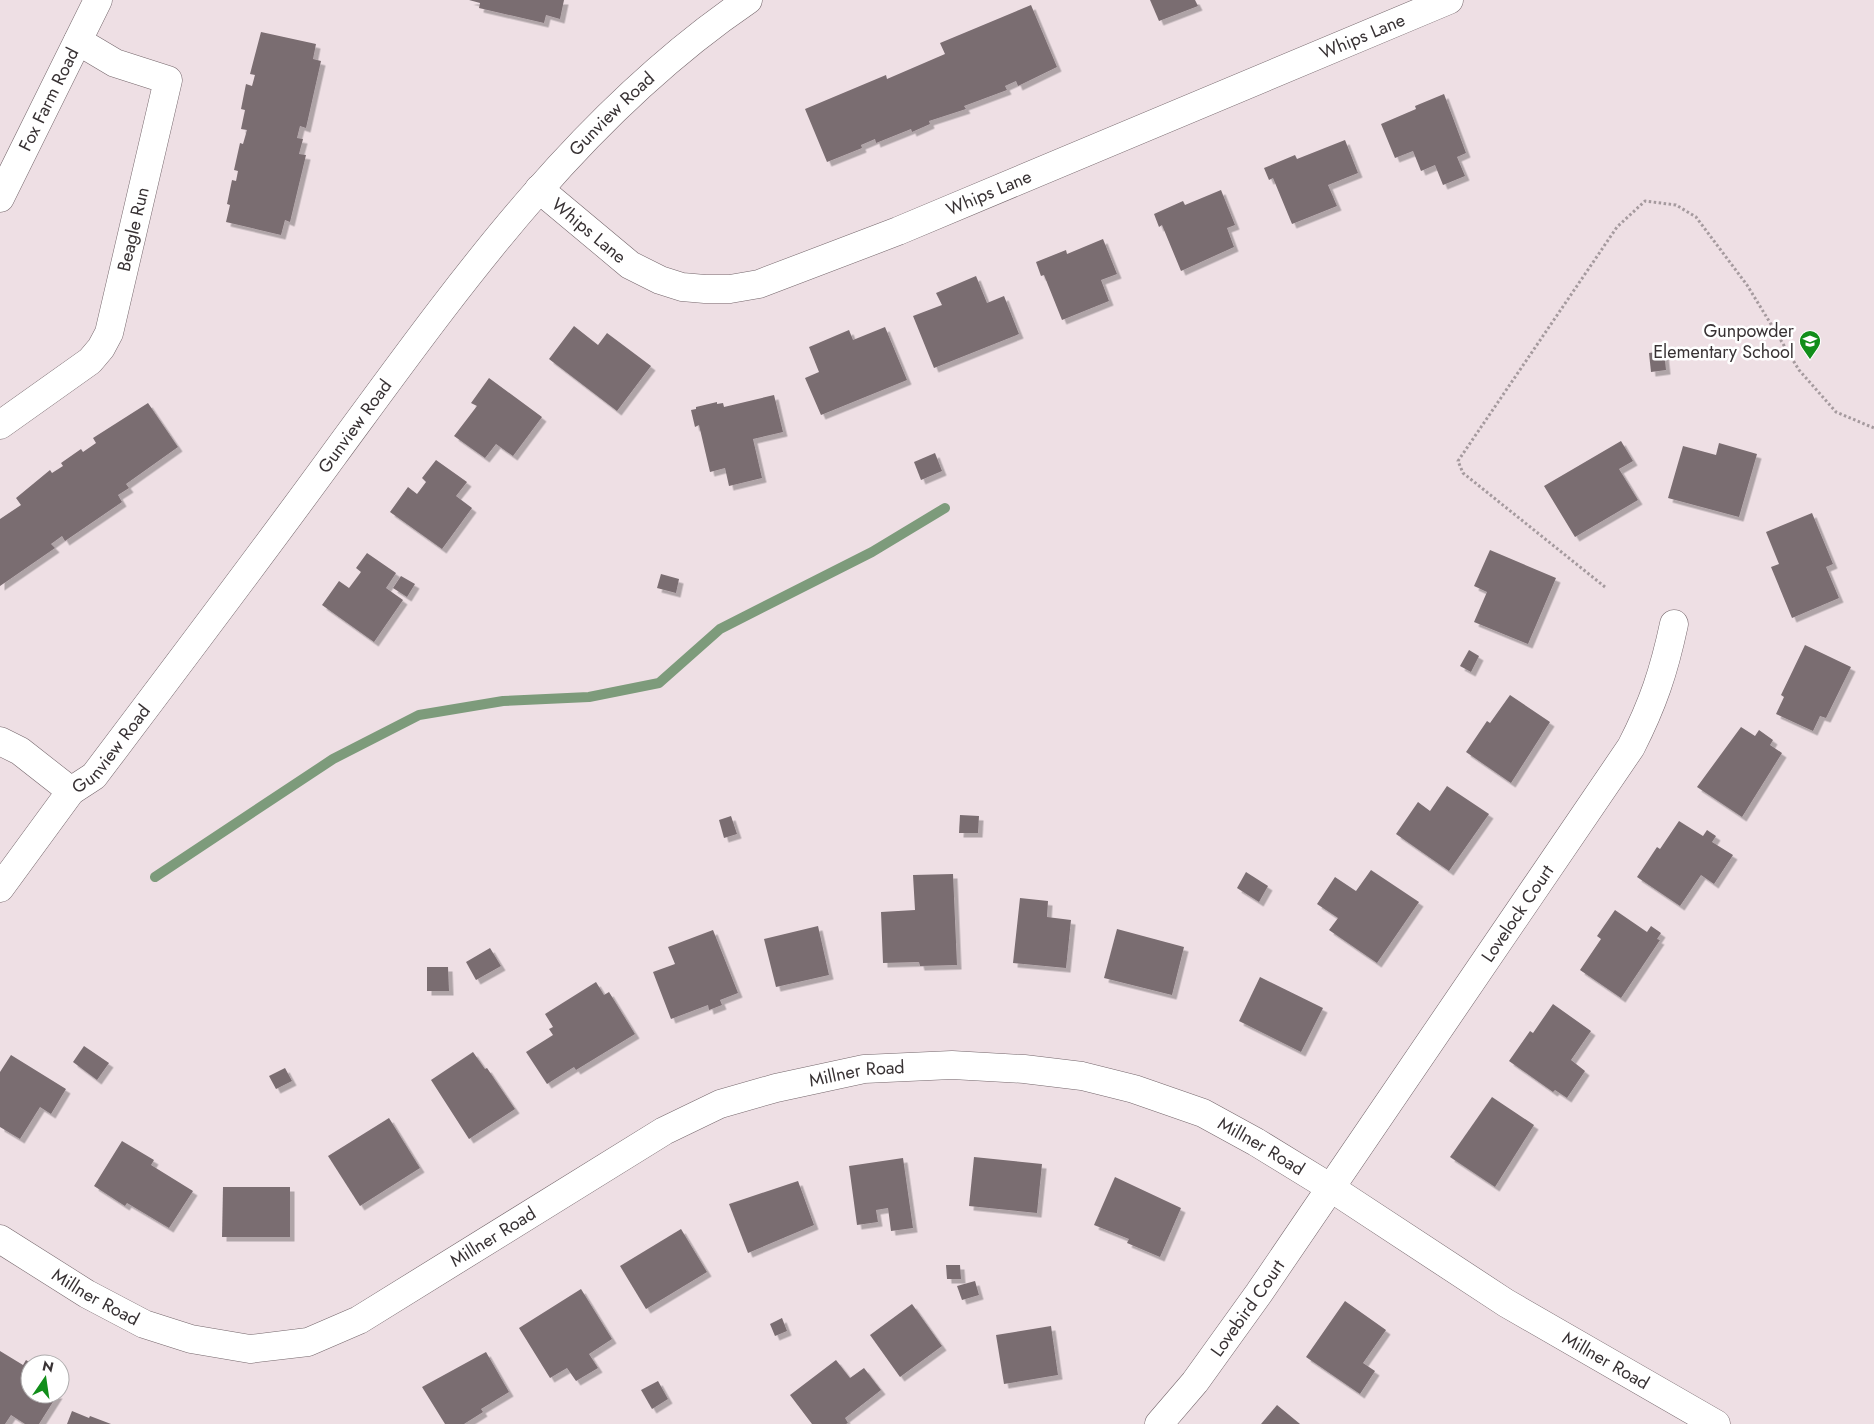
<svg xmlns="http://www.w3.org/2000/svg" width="1874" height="1424" font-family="Jost,sans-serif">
  <defs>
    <filter id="shadow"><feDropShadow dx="4.5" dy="4.5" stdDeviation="0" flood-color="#0004"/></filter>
  </defs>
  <rect width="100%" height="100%" fill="#eedfe4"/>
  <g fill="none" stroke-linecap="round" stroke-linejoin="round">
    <!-- stream -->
    <path stroke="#7d9b7b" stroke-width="10" d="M155,877l178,-118 86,-44 84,-14 86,-4 70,-14 61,-54 152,-77 73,-44"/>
  </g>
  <!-- building -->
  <g fill="#7a6d71" filter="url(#shadow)">
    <path d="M469,0h95l-4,19 -14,-4 -2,8 -65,-15 1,-5z"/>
    <path d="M1150,0h45l3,6 -39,15z"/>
    <path d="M1031,5l26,62 -39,19 -2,-5 -11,5 2,4 -43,16 2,3 -37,12 1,3 -18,8 -1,-3 -35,14 -1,-4 -14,6 1,3 -35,14 -22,-53 81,-34 1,4 58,-25 -5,-11z"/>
    <path d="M261,32l55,12 -3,15 8,2 -15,67 -6,-2 -3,12 6,1 -4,15 7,1 -16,67 -5,-2 -4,15 -55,-13 4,-17 -3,-1 5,-24 4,1 2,-10 -4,-1 6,-27 3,1 4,-14 -6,-1 4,-19 -4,-1 5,-25 6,2 3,-11 -5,-1z"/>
    <path d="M1444,94l22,59 -9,4 8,19 -22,9 -8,-20 -14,6 -8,-20 -18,7 -14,-34 35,-15 -1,-3z"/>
    <path d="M1345,140l13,33 -30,12 9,21 -45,18 -19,-46 -4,2 -5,-12 31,-13 2,4z"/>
    <path d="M1221,190l14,35 -8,3 7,19 -53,24 -19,-46 -3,2 -5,-13 29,-13 2,4z"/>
    <path d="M1103,239l14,35 -16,6 8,21 -47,19 -18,-45 -3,1 -5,-14 30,-12 1,4z"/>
    <path d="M976,276l11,27 17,-7 15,38 -85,34 -21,-52 29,-11 -6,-12z"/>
    <path d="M574,326l24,19 9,-12 44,33 -34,45 -68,-52z"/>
    <path d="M885,327l22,53 -86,35 -16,-37 14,-6 -10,-25 40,-17 4,10z"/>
    <path d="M1664,351l2,19 -15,2 -2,-19z"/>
    <path d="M489,378l53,39 -29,39 -17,-12 -11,14 -31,-22 23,-30 -6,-3z"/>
    <path d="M774,395l9,37 -30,7 9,39 -33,8 -4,-18 -15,4 -11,-47 -4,2 -4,-17 5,-1v-2l21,-5v2l6,-1 1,4z"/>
    <path d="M148,403l30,44 -52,37 3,4 -11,7 4,7 -57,39 -3,-5 -11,8 4,4 -55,38v-67l21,-14 -5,-7 34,-28 2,3 11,-7 -2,-3 20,-14 2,3 13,-9 -3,-5z"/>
    <path d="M1621,441l12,20 -14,8 19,31 -63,37 -31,-51z"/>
    <path d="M1719,443l38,11 -18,63 -71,-19 15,-52 33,9z"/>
    <path d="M935,453l7,18 -21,9 -7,-18z"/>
    <path d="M436,460l31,22 -11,14 16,12 -30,41 -52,-37 18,-25 9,7 9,-12 -4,-4z"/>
    <path d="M1812,513l21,51 -7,3 13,31 -47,20 -21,-51 8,-3 -13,-32z"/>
    <path d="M1490,550l66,28 -28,66 -54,-22 13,-30 -13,-6z"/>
    <path d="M367,553l29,20 -10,15 17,12 -29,42 -52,-37 17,-24 10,7 12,-16 -5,-4z"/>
    <path d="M661,574l18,5 -3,14 -19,-5z"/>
    <path d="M401,576l14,8 -8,13 -14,-9z"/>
    <path d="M1805,645l46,22 -25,51 -6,-2 -7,15 -37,-17 8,-17 -3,-2z"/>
    <path d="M1469,650l10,6 -8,16 -11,-6z"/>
    <path d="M1510,695l40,27 -39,61 -45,-31 21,-31 3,2z"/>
    <path d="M1741,727l14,9 4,-6 14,10 -3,5 12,8 -40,64 -45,-30z"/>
    <path d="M1447,786l42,28 -40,57 -53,-37 22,-32 12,9z"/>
    <path d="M960,815l19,1 -1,17h-19z"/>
    <path d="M731,816l6,18 -13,4 -5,-18z"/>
    <path d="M1679,821l24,15 4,-6 9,6 -4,6 21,13 -19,29 -13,-9 -21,31 -43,-29 20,-30 3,2z"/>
    <path d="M1371,870l48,32 -42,61 -48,-33 9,-12 -21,-14 18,-27 21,14z"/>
    <path d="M1246,872l22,14 -9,16 -22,-14z"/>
    <path d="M953,874l4,91 -37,1 -1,-4 -36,1 -2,-51 34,-2 -2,-35z"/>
    <path d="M1020,898l28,3 -1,16 24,3 -5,48 -53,-5z"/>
    <path d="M1615,910l32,22 4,-6 10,7 -4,6 3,1 -39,58 -41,-28 21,-31 -4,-3z"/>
    <path d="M818,926l11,49 -53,12 -12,-48z"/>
    <path d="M1117,929l67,18 -12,48 -68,-17z"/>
    <path d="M713,930l25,63 -18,7 2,5 -13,5 -1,-5 -37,14 -18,-47 22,-8 -7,-17z"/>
    <path d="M490,948l11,18 -25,14 -10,-18z"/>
    <path d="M427,967h21l1,24h-22z"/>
    <path d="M1260,977l63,31 -22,44 -62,-31z"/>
    <path d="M596,982l8,13 5,-3 26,42 -59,36 -2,-3 -27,17 -21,-32 27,-17 -4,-6 4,-2 -8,-13z"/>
    <path d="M1553,1004l38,27 -20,29 14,11 -18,27 -12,-8 -2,2 -44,-31 21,-30 3,2z"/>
    <path d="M84,1046l25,17 -12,17 -24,-18z"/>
    <path d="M473,1052l12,17 2,-1 28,41 -46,30 -38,-59z"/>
    <path d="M11,1055l55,34 -15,25 -11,-7 -20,32 -20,-12v-55z"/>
    <path d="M285,1068l7,13 -16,8 -7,-13z"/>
    <path d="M1492,1097l42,28 -39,62 -45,-30z"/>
    <path d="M389,1118l31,50 -60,38 -32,-50z"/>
    <path d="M122,1141l32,19 -3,5 42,26 -24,37 -42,-25 -2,3 -31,-20z"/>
    <path d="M974,1157l68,7 -5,49 -68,-7z"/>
    <path d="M903,1158l10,70 -22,3 -3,-23 -12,2 2,12 -21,3 -8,-59z"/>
    <path d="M1115,1177l66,31 -21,49 -33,-14 2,-4 -35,-14z"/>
    <path d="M798,1181l16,44 -66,28 -19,-49z"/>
    <path d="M223,1187h67v50h-68z"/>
    <path d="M681,1229l26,43 -61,37 -26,-43z"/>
    <path d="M946,1265h14l1,14h-14z"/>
    <path d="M975,1281l4,14 -17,5 -5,-14z"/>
    <path d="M581,1289l31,50 -23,15 9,14 -22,13 -9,-13 -17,10 -31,-50z"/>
    <path d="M1345,1301l41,29 -23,33 12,8 -15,23 -54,-37z"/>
    <path d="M912,1304l30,42 -42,31 -30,-42z"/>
    <path d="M782,1318l5,13 -12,5 -5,-12z"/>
    <path d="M1051,1326l7,49 -54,9 -8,-49z"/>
    <path d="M0,1351l23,14 3,-5 6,4h-2v30h28l-19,30h-14l-14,-9 -6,9h-5z"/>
    <path d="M486,1352l23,40 -28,17 2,3 -19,12h-19l-23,-37z"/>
    <path d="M836,1360l14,18 14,-10 17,22 -36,28 3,5 -2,1h-34l-22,-29z"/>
    <path d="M658,1381l10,18 -16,10 -11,-19z"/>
    <path d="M1277,1405l23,19h-39z"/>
    <path d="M72,1411l17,7 1,-2 21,8h-44z"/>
  </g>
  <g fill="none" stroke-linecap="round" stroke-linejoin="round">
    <!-- minor casing -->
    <g stroke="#74666b" stroke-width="29">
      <g id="minor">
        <path id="s1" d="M539,189l91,76 30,15 22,7 23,2h25l29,-5 139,-53 551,-231"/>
        <path id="s2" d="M0,198l98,-198"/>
        <path id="s3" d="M0,425l90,-64 11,-13 8,-15 59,-253 -53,-17 -37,-22"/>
        <path d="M0,741l20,10 51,40"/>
        <path id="s4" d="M0,888l71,-97 23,-15c80,-106 161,-213 239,-320 122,-166 243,-339 415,-456"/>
        <path id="s5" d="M0,1239l87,55 57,30 47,15 59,10 58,-7 51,-22 305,-189 56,-27 56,-16 88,-19 88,-4 72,4 58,7 52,13 69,24 53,29 75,46 175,115 210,121"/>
        <path id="s6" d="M1159,1424l36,-42 64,-89 372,-546c22,-43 33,-76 43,-123"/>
      </g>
    </g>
    <!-- path -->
    <path stroke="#a59a9e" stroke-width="3" stroke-dasharray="2.5 2.5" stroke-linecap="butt" d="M1605,587l-142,-114 -5,-12 159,-234 28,-26 31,4 20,12 51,68 52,85 37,42 38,16"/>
    <!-- minor -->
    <use href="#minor" stroke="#fff" stroke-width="28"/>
  </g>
  <!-- icons -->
  <defs>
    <g id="school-pin" transform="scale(1.125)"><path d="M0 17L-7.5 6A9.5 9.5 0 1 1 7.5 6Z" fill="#118e1a" stroke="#fff"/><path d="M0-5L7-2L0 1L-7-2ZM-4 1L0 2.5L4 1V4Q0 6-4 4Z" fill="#fff"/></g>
  </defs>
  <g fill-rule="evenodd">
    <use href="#school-pin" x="1810" y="341"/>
  </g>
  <g text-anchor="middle" stroke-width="5" stroke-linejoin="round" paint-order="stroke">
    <!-- street labels -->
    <g font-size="18" fill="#383234" stroke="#fff">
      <text dy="6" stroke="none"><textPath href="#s1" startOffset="905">Whips Lane</textPath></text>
      <text dy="6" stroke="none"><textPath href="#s2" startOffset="110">Fox Farm Road</textPath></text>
      <text dy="6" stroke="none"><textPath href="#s4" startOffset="989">Gunview Road</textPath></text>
      <text dy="6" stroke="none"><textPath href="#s1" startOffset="500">Whips Lane</textPath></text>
      <text dy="6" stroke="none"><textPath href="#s3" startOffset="251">Beagle Run</textPath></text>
      <text dy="6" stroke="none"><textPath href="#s1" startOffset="65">Whips Lane</textPath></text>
      <text dy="6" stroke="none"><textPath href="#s4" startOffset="584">Gunview Road</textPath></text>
      <text dy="6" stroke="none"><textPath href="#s4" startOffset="179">Gunview Road</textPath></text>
      <text dy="6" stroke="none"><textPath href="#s6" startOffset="624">Lovelock Court</textPath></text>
      <text dy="6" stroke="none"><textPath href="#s5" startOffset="952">Millner Road</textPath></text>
      <text dy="6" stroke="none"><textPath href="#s5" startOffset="1372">Millner Road</textPath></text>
      <text dy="6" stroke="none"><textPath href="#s5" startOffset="548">Millner Road</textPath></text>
      <text dy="6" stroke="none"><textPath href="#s5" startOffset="112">Millner Road</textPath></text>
      <text dy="6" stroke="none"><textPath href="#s6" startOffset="146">Lovebird Court</textPath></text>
      <text dy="6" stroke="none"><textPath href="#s5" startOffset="1778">Millner Road</textPath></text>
    </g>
    <!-- poi labels -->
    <g font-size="18" fill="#383234" stroke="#fff" text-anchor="end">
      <text x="1794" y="337">Gunpowder<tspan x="1794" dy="21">Elementary School</tspan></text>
    </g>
  </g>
  <!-- north arrow -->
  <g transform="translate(45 1379) rotate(13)"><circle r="24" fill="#ffffff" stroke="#afadae"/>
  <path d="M0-4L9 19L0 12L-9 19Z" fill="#118e1a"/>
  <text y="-8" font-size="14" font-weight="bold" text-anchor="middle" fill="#383234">N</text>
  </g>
</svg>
